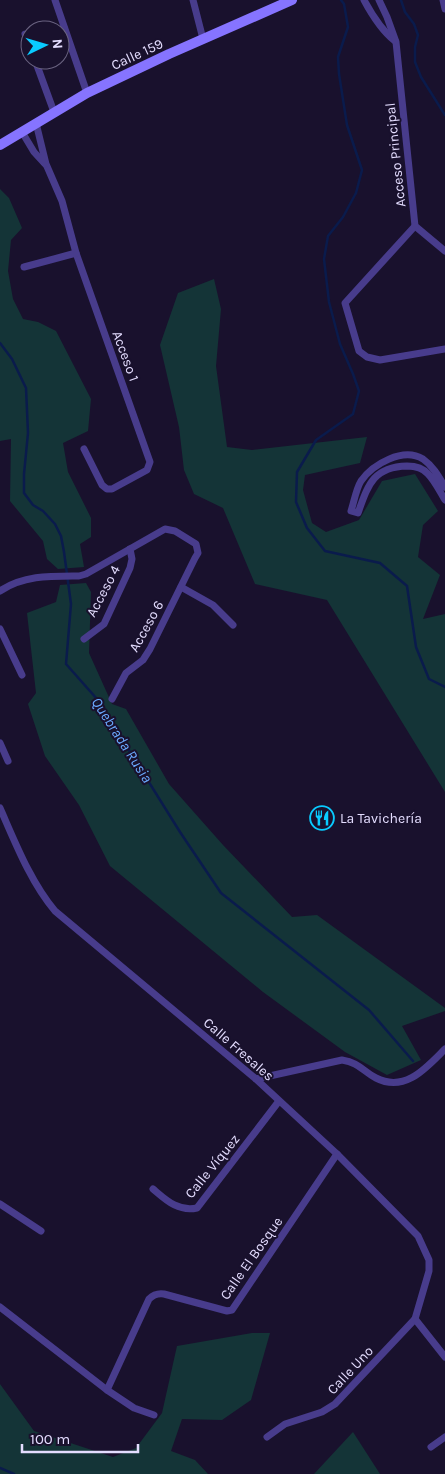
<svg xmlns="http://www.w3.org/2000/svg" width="445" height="1474" font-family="Karla,sans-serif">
  <rect width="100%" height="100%" fill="#19112d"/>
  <!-- green -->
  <g fill="#143437">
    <path d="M0,189l9,9 13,30 -11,12 -3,31 5,28 10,20 15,3 18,9 35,68 -3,32 -25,12 5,29 23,46v19l-11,7 4,23 -26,2 -11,-10 -4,-18 -33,-40 1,-62 -11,2z"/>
    <path d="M214,279l7,30 -5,57 11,81 25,3 115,-13 -7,26 -55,12 -2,15 9,33 14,9 33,-12 23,-39 33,-7 23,37 -15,14 -5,32 22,18 -17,44 22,-5v178l-118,-192 -72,-16 -32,-76 -29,-14 -10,-24 -5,-43 -19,-82 18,-52z"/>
    <path d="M86,583l5,9 -2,61 23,51 14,5 43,75 54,61 69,72 25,-2 128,93v3l-43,15 19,34 -34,15 -42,-23 -82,-60 -153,-126 -31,-61 -34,-49 -17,-52 8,-11 -9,-80 29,-11 4,-17z"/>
    <path d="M252,1333h18l-19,67 -29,20 -40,-1 -11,32 24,9 13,14h-208v-90l34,47 79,26 23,-9 26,-35 15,-67z"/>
    <path d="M353,1432l27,42h-66z"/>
  </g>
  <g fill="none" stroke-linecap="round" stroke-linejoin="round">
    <!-- stream -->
    <g stroke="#0a1b4c" stroke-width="2.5">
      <path d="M341,0l3,4 4,23 -10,30 1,17 8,51 15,45 -6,23 -13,24 -15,19 -4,23 5,43 11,42 13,30 6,17 -6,23 -37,26 -19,32 -1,30 11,26 18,23 55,12 27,23 9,61 13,32 16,8"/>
      <path d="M401,0l4,12 9,12 4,11 -3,12v15l6,15 24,38"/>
      <path d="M0,343l12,16 14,29 2,45 -4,41v19l9,12 10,6 12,13 6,12 3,16 7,52 -5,60 31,35 83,133 41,61 148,117 44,51"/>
      <path d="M0,1468l14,6"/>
    </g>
    <!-- street -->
    <g stroke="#483c8c" stroke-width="7">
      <path d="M55,0l32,93"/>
      <path d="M193,0l10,39"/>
      <path d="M364,0c8,15 17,30 31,41"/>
      <path d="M379,0l8,17 9,25 19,184 30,25"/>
      <path d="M443,0l2,9"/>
      <path d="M25,34l5,13"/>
      <path d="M35,60l19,52"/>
      <path d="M36,123l10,41 16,37 14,52 74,209 -3,8 -35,19h-5l-5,-4 -18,-36"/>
      <path d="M22,132l12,20 11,12"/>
      <path d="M415,226l-70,77 14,48 8,6 13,3 65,-11"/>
      <path d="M24,267l52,-14"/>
      <path d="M445,487c-6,-10 -12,-21 -22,-28 -20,-12 -50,5 -62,22 -5,8 -7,21 -10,30l7,2c10,-28 15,-46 49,-47 8,0 16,2 21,8 7,7 12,18 17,26"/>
      <path d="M181,587l32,18 20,20"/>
      <path d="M0,591c24,-16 51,-15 79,-15l7,-2 79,-45 10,2 21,13 2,9 -3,5 -45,91 -7,11 -17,13 -14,26"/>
      <path d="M0,629l22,46"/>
      <path d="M84,639l20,-15 26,-56 2,-9 -2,-10"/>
      <path d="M0,743l8,18"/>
      <path d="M0,808c15,34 31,75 55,103l201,168 81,75 81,82 11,24v11l-14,48 -80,85 -13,8 -37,12 -18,13"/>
      <path d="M256,1079l86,-19c18,3 20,11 34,18 29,15 50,-10 69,-29"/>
      <path d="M153,1189c13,11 25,23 44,19l82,-107"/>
      <path d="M0,1204l41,27"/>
      <path d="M0,1307l107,83 27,18 20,7"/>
      <path d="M415,1319l30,38"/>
      <path d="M107,1390l42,-91c4,-4 9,-6 15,-5l63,17 5,-1 105,-156"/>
      <path d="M431,1447l14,-10"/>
    </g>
    <!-- secondary -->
    <path stroke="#8674ff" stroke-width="10" d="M0,145l87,-52 82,-39 123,-54"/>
  </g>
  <!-- icons -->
  <defs>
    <g id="restaurant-ring" transform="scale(1.25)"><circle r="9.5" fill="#19112d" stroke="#09cbff" stroke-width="1.5"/><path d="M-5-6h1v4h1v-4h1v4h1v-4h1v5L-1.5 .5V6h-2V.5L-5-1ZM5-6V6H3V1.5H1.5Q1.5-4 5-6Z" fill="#09cbff"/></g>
  </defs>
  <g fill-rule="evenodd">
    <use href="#restaurant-ring" x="322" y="818"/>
  </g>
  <g text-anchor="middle" stroke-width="4" stroke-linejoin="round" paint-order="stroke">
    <!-- street labels -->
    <g font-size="14" fill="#e4ddff" stroke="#19112d">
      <text transform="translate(137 54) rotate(-25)" y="5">Calle 159</text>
      <text transform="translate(395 155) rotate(-96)" y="5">Acceso Principal</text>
      <text transform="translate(126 356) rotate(70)" y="5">Acceso 1</text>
      <text transform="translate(103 591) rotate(-62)" y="5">Acceso 4</text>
      <text transform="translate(146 626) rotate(-61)" y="5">Acceso 6</text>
      <text transform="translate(239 1049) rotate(41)" y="5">Calle Fresales</text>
      <text transform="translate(212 1166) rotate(-51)" y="5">Calle Víquez</text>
      <text transform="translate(251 1258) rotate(-55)" y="5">Calle El Bosque</text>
      <text transform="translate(350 1370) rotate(-47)" y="5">Calle Uno</text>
    </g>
    <!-- poi labels -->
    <g font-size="14" fill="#e4ddff" stroke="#19112d" text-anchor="start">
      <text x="340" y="823">La Tavichería</text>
    </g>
    <!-- water labels -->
    <g font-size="15" font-style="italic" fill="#6baaff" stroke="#19112d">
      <text transform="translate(122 740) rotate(57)" y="5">Quebrada Rusia</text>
    </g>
  </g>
  <!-- north arrow -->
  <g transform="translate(45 45) rotate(85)"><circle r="24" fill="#19112d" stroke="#6a6381"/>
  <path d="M0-4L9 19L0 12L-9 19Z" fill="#09cbff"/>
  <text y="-8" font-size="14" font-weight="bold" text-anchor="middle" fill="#e4ddff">N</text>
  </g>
  <!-- scale -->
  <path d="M22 1444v8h116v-8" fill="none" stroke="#e4ddff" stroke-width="2.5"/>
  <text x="30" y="1444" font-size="15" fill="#e4ddff" stroke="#19112d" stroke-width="4" paint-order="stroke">100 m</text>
</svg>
